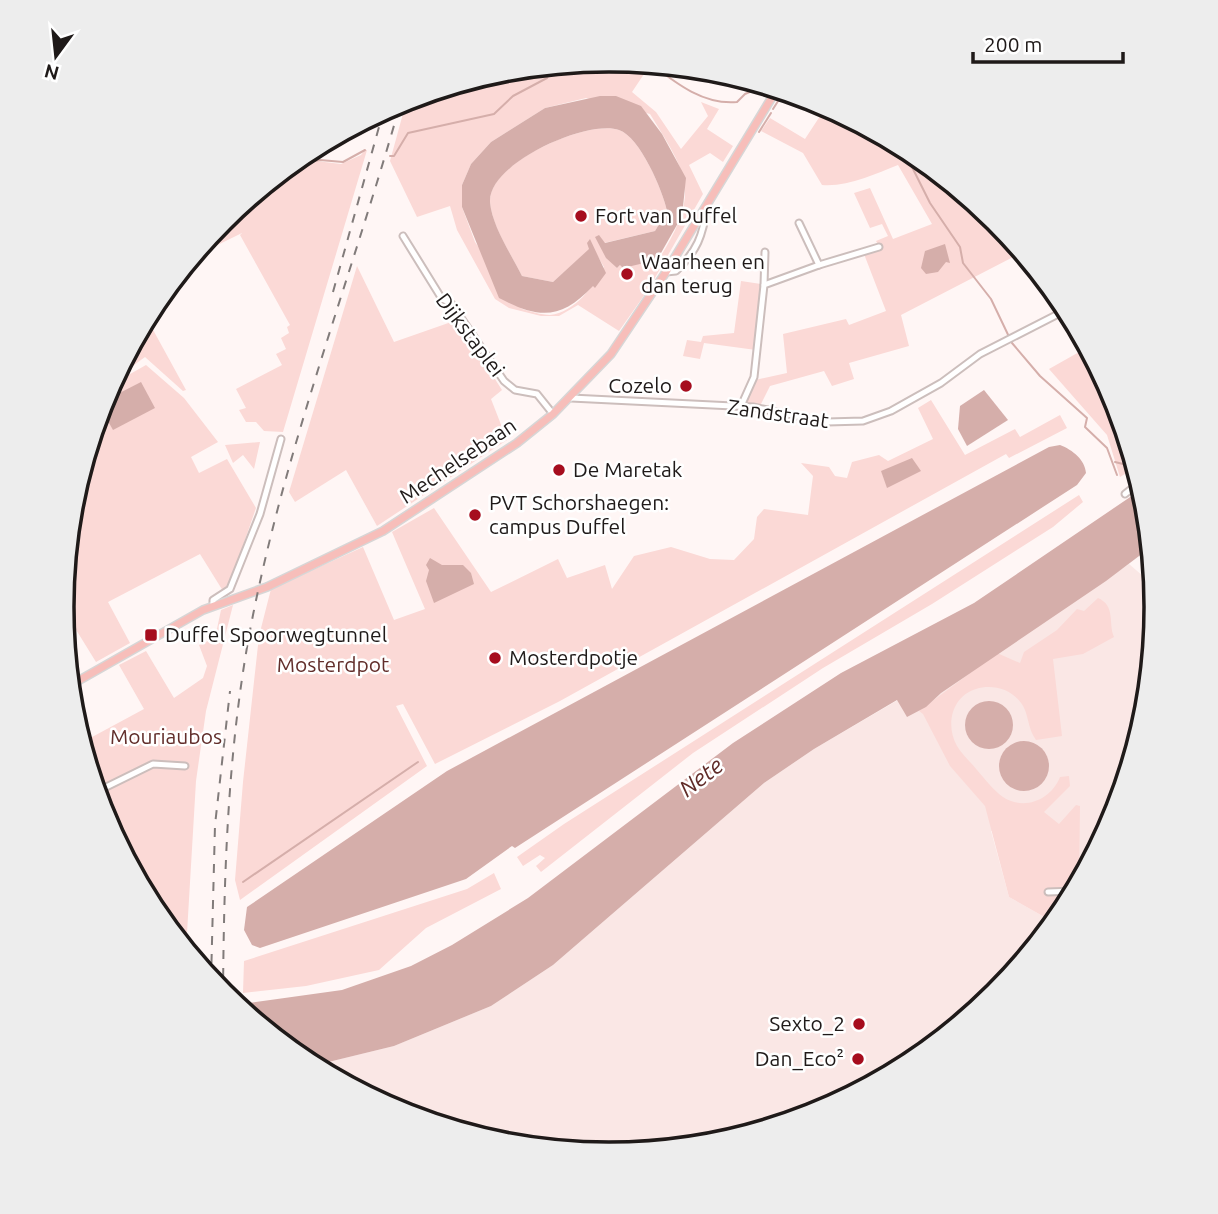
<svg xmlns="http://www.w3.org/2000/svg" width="1218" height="1214" font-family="Ubuntu,sans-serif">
  <rect width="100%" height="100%" fill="#fff6f5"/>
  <!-- built -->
  <path fill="#fae7e5" d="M1129,564l22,19 -3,8 5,49 -7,74 -31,103 -18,33 -12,2 1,19 -7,13v-61l-88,8 18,66 46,26 -59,71 -83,68 -95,51 -103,31 -106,10 -107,-10 -103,-31 -87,-47 82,-20 97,-40 62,-41 211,-182 50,-34 84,-49 83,-36z"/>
  <!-- green -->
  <g fill="#fbd9d6" fill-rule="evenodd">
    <path d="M609,60l41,5 -18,27 24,20 25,37 27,-33 -7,-14 18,7 -12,20 26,17 -10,16 -13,-9 -21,12 14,29 -55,96 -29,41 -41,-26 -19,11h-18l-32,-8 -14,-9 -38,-69 -7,-24 -33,11 -27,-56 17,-62 96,-29zM586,98l64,16c36,59 51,76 12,140l-42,11 -3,3 -15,-18 2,-7 51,-12 12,-20c-4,-20 -27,-74 -48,-81 -31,-11 -132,33 -129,72 2,25 21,52 32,74l31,6 37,-33 -1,-7 15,25c-11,20 -29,45 -54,48 -9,0 -20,-4 -28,-6l-47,-67 -13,-35v-22l9,-21 20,-22 54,-34z"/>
    <path d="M802,96l17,5 95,51 82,68 27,32 -122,63 8,31 -60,17 5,16 -22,7 -8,-15 -54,15 -10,20 -15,-4 10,-22 32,-7 -4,-39 63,-15 3,6 37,-14 -22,-57 16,-6 -4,-7 12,-5 -6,-12 -12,4 -16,-35 16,-5 23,51 39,-15 -34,-59c-23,9 -50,22 -76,20l-19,-32 -42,-22 9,-13 35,21 19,-29z"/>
    <path d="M365,150h2l-84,282 -19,-1 -8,-9h-10l-7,-12 7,-2 -10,-19 46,-24 -6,-11 10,-5 -5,-11 8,-5 -2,-6 3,-2 -50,-90 2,-2 -53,26 33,-39 65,-54h16l13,-5 25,3 20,-9z"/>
    <path d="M357,266l37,76 63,-22 45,70 -11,9 16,41 -130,86 -31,-56 -51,32 -6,-10z"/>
    <path d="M741,281l20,3 -5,66 -52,-7 -4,16 -17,-3 4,-16 14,2 2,-6 31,-3z"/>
    <path d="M146,317l40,73 -3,1 -38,-34 -33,24z"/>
    <path d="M1088,347l27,51 21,69 -16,10 -13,-42 -58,-66z"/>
    <path d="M146,365l38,33 34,44 -27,15 8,16 28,-14 29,49 -27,78 -6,5 -23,-37 -92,48 22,41 -34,19 -34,-55 10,-107 37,-114z"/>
    <path d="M931,400l34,55 50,-26 5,8 40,-22 7,13 -58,30 -3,-4 -446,247 -125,63 -32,-60 -7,2 31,60 -187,134 -5,-20 8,-98 16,-146 12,-47 92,-42 31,73 31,-11 -33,-77 42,-24 57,84 67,-33 9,19 38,-13 7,24 22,-33 37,-9 39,12 24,1 20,-21 3,-22 7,-8 44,6 5,-39 -12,-13 28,4 6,9 12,2 5,-16 27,-7 9,6 45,-22 -15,-31z"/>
    <path d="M260,442l-6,27 -11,-14 -10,8 -8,-18z"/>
    <path d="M1079,495l4,7 -30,25 -121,77 -109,64 -130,85 -152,119 -5,-6 9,-8 -5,-3 -17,11 -6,-9 47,-33z"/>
    <path d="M1098,598c18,8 10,25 16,39l-31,17 -30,5 9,77 -26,4c-7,-10 -7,-19 -11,-30 -8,-19 -30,-27 -49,-21 -24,7 -31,36 -19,57 5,9 14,16 20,24 8,9 16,20 26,27 21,14 48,3 57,-20l9,-1 1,10 -26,26 15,12 17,-19 4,1 -1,78 -24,39 -46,-26 -24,-91 -35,-40 -27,-52 -4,-3 78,-58 23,10 4,-11 33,-22 20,-21 7,2z"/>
    <path d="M233,605l-27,106 -10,70 -10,169 -32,-39 -51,-95 -22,-73 63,-34 -25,-44 27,-14 28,47 29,-20 4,-12 -8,-21 16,-7 6,-28z"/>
    <path d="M494,873l7,16 -75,39 -47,42 -73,16 -63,7 1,-32 223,-72z"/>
  </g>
  <!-- water -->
  <g fill="#d5aeaa">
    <path d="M600,96h16l25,10 21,28 24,44 -4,38 -25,44 -34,8 -3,-3 -3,3 -11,-10 -11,-21 4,-2 6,8 50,-12 12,-20c-4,-20 -27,-74 -48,-81 -31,-11 -131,33 -129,72 2,24 21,52 32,74l31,6 36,-33 -2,-6 3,-4 16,34 -11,15 -2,-2c-32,34 -54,33 -94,12l-37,-91v-22l9,-21 20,-22 54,-34z"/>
    <path d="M945,244l5,19 -4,-1 -8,10 -12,2 -5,-6 4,-17z"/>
    <path d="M141,382l14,26 -42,22 -13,-23 2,-5z"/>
    <path d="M984,390l24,30 -41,26 -9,-17 2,-23z"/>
    <path d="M1060,445c13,5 25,15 26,28l-9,12 -562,363 -3,-2 -46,33 -206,69 -8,-3 -8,-15 3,-23 200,-136 602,-324z"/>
    <path d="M912,458l9,13 -34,17 -6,-17z"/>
    <path d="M1142,489l9,58 -45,34 -165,112 -15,14 -19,10 -10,-17 -83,49 -50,34 -211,182 -62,41 -97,40 -82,20 -77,-61 107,-15 69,-24 41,-21 76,-47 205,-155 108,-70 133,-70z"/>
    <path d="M430,558l12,7h21l8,8 3,11 -40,19 -8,-22 3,-11 -3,-5z"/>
    <circle cx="989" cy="725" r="24"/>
    <circle cx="1024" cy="766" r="25"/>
  </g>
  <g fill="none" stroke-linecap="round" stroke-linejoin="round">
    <!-- stream -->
    <g stroke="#d5aeaa" stroke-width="2">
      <path d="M651,64c26,20 53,41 86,38l8,-8 21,-9"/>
      <path d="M782,94l2,-3"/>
      <path d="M773,109l7,-11"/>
      <path d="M759,132l12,-19"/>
      <path d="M901,145l29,58 30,44 3,16 28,36 21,44 28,33 47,42 -2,9 22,21 10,27"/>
      <path d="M390,156h4l14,-23 86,-19 19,-18 34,-18 7,-13"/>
      <path d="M287,166l33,-6 23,2 22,-12"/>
      <path d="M1115,462l12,3"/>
      <path d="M243,882l175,-120"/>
    </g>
    <!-- minor casing -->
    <g stroke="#ccbebc" stroke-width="9">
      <g id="minor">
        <path d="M403,236l39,63 9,4 53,78 11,9 22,4 16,20"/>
        <path d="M819,265l60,-18"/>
        <path d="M666,272l10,-1c21,-20 27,-35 31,-65"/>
        <path d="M764,285l1,-33"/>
        <path d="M571,398l182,9 74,15 36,-1 28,-10 50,-28 39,-29 88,-45"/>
        <path d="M741,406l13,-29 10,-92 55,-20 -20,-42"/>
        <path d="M1125,494l5,-4"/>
        <path d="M213,606v-6l17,-11 30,-75 21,-75"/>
        <path d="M96,792l57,-28 32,2"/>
        <path d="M1048,892l27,-1"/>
      </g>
    </g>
    <!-- major casing -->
    <g stroke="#d7d6d6" stroke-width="10">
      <path id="major" d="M69,686l134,-76 64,-23 116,-56 134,-88 36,-29 58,-60 55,-82 111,-183"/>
    </g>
    <!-- minor -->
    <use href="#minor" stroke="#fff" stroke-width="5"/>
    <!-- major -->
    <use href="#major" stroke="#f7beba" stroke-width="7"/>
    <!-- rail -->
    <g stroke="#817b7a" stroke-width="2" stroke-dasharray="9 9" stroke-linecap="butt">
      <path d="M333,292l51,-183"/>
      <path d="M211,981l4,-156 15,-134"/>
      <path d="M223,995c1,-128 5,-255 30,-380 35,-175 100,-343 148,-514"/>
    </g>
  </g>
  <!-- markers -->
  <g fill="#a60d1e" stroke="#fff" stroke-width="2.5">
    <circle cx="581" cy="216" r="7"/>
    <circle cx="627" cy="274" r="7"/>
    <circle cx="686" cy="386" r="7"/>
    <circle cx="559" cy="470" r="7"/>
    <circle cx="475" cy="515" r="7"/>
    <rect x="144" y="628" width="14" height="14" rx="3.5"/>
    <circle cx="495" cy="658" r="7"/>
    <circle cx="859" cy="1024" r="7"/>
    <circle cx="858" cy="1059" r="7"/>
  </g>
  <g text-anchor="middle" stroke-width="5" stroke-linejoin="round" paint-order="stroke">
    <!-- poi labels -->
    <g font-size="21" fill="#1f1a19" stroke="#fff" text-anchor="start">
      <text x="595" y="223">Fort van Duffel</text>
      <text x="641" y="269">Waarheen en<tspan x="641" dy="24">dan terug</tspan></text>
      <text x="672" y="393" text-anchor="end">Cozelo</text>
      <text x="573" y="477">De Maretak</text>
      <text x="489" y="510">PVT Schorshaegen:<tspan x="489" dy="24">campus Duffel</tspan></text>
      <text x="165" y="642">Duffel Spoorwegtunnel</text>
      <text x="509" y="665">Mosterdpotje</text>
      <text x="845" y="1031" text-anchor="end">Sexto_2</text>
      <text x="844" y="1066" text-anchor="end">Dan_Eco²</text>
    </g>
    <!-- street labels -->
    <g font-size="21" fill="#1f1a19" stroke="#fff">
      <text transform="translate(470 335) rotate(53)" y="7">Dijkstaplei</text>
      <text transform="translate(778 414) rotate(8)" y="7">Zandstraat</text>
      <text transform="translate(458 461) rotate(-34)" y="7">Mechelsebaan</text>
    </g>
    <!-- park labels -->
    <g font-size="21" fill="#622e2b" stroke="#fff">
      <text x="333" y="672">Mosterdpot</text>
      <text x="166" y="744">Mouriaubos</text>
    </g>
    <!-- water labels -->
    <g font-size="23" font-style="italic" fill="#602c29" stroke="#fff">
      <text transform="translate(701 777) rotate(-38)" y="8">Nete</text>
    </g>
  </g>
  <!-- crop -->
  <path d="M0 0H1218V1214H0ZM74 607a535 535 0 1 1 1070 0a535 535 0 1 1-1070 0Z" fill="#ededed" fill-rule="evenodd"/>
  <path fill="none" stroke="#1f1a19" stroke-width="3.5" d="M74 607a535 535 0 1 1 1070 0a535 535 0 1 1-1070 0Z"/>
  <!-- north arrow -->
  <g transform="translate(56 56) rotate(195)" stroke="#ffffff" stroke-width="5" paint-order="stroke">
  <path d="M0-5L12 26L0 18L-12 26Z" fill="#1f1a19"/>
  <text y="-10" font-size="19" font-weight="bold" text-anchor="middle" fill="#1f1a19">N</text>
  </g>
  <!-- scale -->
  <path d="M973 52v10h150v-10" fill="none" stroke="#1f1a19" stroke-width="3.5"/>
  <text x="984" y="52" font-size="21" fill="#1f1a19" stroke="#ffffff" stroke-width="5" paint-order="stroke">200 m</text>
</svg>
